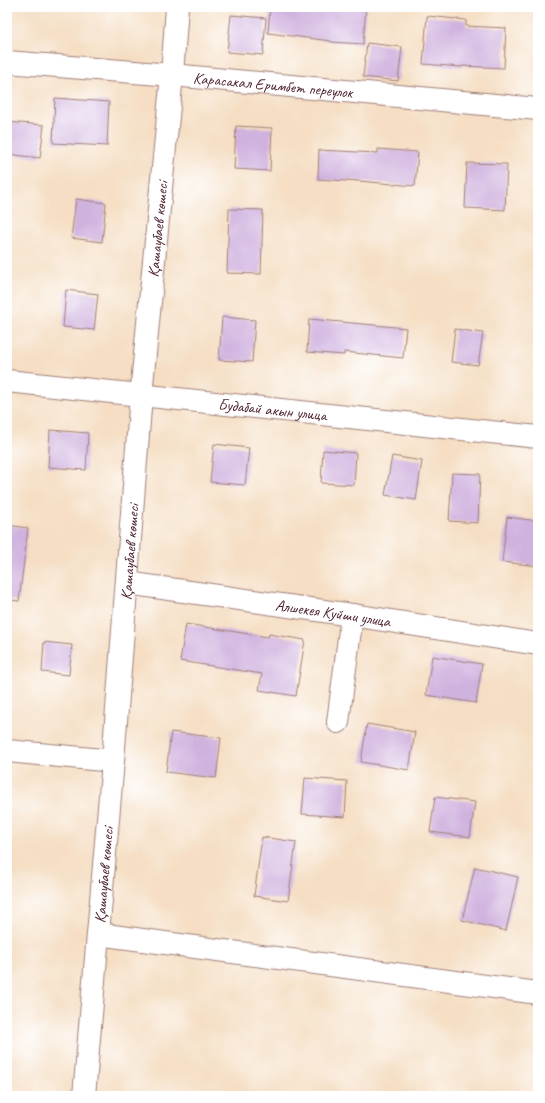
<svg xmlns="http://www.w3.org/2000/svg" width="545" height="1103" font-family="Caveat,sans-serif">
  <rect width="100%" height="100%" fill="#fff"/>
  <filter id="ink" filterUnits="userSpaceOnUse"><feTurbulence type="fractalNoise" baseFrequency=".025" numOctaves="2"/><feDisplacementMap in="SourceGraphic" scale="8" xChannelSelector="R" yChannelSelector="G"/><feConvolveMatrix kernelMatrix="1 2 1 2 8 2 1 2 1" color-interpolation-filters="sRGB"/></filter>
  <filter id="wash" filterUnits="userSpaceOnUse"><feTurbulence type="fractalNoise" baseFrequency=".012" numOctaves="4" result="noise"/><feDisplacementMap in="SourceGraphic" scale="16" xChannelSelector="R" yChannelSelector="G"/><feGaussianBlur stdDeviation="0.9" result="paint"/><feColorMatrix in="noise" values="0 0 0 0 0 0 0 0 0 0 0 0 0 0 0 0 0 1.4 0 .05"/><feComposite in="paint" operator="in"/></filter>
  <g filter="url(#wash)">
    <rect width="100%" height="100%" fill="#f5dec3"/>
    <g id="blocks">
      <!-- building -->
      <g fill="#d0b2df">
        <path d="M270,7h96l-3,37 -32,-2v-1l-63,-8z"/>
        <path d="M231,15l35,3 -3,37 -36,-3z"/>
        <path d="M427,16l39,4v6l40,2 -2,40 -42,-2v1l-39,-3z"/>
        <path d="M367,43l35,4 -4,34 -35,-4z"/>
        <path d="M55,98l54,4 -2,44 -54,-3z"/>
        <path d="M7,122l37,3 -4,33 -33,-4z"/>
        <path d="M236,126l36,2 -2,43 -36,-2z"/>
        <path d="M378,149l40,3 -3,34 -68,-6v1l-29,-2 1,-29 59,3z"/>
        <path d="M467,163l40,1 -2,46 -40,-2z"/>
        <path d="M76,199l30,4 -4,39 -31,-4z"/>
        <path d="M229,209l34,1 -2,64 -34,-1z"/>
        <path d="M66,290l32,4 -4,36 -31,-3z"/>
        <path d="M222,317l33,3 -3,42 -33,-2z"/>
        <path d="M309,319l97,9 -3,30 -59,-6v3l-37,-3z"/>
        <path d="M455,329l28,4 -5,32 -27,-3z"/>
        <path d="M50,430l38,3 -2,37 -38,-3z"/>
        <path d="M214,444l35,4 -4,37 -35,-3z"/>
        <path d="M323,450l33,3 -2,32 -33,-2z"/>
        <path d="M392,456l30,5 -6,39 -31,-5z"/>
        <path d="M452,473l28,1 -2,49 -29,-2z"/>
        <path d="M507,517l31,4v45l-36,-4z"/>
        <path d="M7,525l21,3 -9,73 -12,-1z"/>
        <path d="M186,624l82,13 1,-3 36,6 -9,56 -37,-6 3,-16 -82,-13z"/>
        <path d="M44,642l28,3 -3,30 -27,-3z"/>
        <path d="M432,656l50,8 -6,39 -50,-8z"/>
        <path d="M367,724l48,8 -6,38 -48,-8z"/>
        <path d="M171,732l50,6 -5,40 -50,-6z"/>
        <path d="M305,778l42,3 -2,36 -43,-3z"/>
        <path d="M435,797l40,5 -5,35 -40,-5z"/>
        <path d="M262,837l34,5 -8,59 -34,-5z"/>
        <path d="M475,867l43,10 -12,54 -44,-11z"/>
      </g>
    </g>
  </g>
  <g filter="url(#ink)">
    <use href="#blocks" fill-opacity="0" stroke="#a07e77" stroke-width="1"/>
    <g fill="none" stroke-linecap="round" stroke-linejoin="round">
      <!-- minor casing -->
      <g stroke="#a07e77" stroke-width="24">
        <g id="minor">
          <path id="s1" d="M7,62l165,13 366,34"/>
          <path id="s2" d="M7,381l531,56"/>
          <path id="s3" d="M127,583l225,32 186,29"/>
          <path d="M338,722l14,-107"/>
          <path d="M7,751l106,10"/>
          <path d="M98,934l440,59"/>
          <path id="s4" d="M84,1096l29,-335 28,-366 31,-320 5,-68"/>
        </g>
      </g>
      <!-- minor -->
      <use href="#minor" stroke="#fff" stroke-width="22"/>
    </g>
  </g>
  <g text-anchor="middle" stroke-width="3" stroke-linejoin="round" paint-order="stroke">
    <!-- street labels -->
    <g font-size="16" fill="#4a1f2b" stroke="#fff">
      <text dy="6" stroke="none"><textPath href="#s1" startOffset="267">Карасакал Еримбет переулок</textPath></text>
      <text dy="6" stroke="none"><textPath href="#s4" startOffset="870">Қашаубаев көшесі</textPath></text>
      <text dy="6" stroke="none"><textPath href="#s2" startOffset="267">Будабай акын улица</textPath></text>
      <text dy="6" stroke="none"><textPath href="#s4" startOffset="546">Қашаубаев көшесі</textPath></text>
      <text dy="6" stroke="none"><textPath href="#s3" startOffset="208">Алшекея Куйши улица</textPath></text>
      <text dy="6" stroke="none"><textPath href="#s4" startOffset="222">Қашаубаев көшесі</textPath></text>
    </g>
  </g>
  <!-- margin -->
  <rect width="545" height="1103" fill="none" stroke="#fff" stroke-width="24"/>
</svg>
